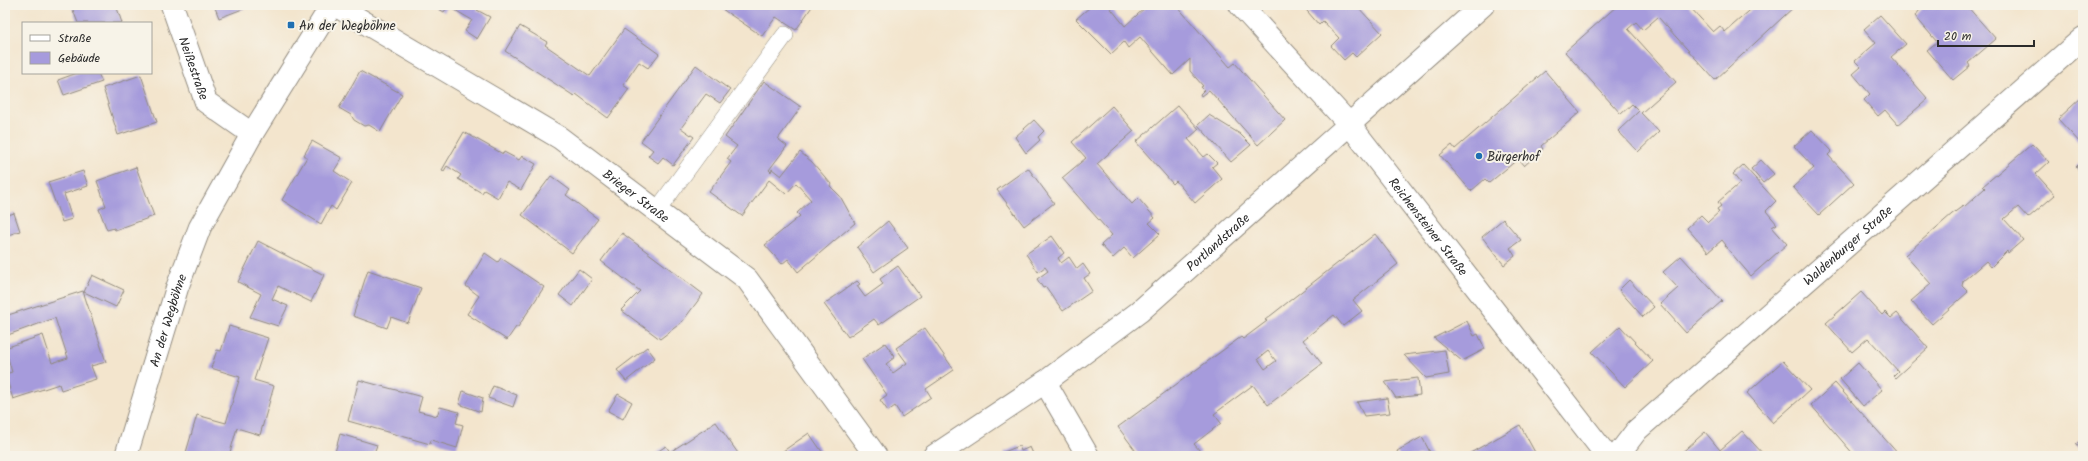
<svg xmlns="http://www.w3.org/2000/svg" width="2088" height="461" font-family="Kalam,sans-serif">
  <rect width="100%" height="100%" fill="#f7f3e8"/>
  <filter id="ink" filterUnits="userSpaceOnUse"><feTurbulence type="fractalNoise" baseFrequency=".025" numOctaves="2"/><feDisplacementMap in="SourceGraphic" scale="8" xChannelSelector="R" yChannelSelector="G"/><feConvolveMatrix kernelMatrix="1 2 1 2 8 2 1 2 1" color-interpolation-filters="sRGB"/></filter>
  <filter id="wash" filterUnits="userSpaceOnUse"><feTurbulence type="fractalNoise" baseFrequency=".012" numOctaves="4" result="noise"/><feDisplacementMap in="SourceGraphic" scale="16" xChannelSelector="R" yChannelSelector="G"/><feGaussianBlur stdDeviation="0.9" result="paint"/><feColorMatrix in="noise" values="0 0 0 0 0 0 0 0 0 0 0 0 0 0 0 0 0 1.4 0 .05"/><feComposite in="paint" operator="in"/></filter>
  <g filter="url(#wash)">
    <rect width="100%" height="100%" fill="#f3e5cd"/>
    <g id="blocks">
      <!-- building -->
      <g fill="#a69bdc" fill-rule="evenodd">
        <path d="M71,5h45l6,18h-44z"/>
        <path d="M214,5h39l-34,13z"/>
        <path d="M432,5h48l-3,5 13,7 -13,22 -12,-8 7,-11 -24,-14 -4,6z"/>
        <path d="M724,5h89l-17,25 -20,-13 -14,19 -40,-27z"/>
        <path d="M1088,5h20l17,21 23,-21h28l54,62 5,-4 50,57 -27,25 -49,-55 -8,6 -1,-2 4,-4 -3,-3 2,-1 -13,-15v-12l-17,16 -33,-38 -12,11 -4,-6 -13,12 -35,-35 14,-12z"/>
        <path d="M1302,5h47l4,4 4,-3 25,27 -26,24 -4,-4 -8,7 -13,-14 8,-8 -16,-17 -4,4z"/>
        <path d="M1618,5h70l25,27 7,-6 5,6 31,-27h40l-81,75 -57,-63 -15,13 -7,-8 -8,7 48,53 -35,31 18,19 -21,20 -20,-21 21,-20 -7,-7 -11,10 -56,-62z"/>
        <path d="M1924,5h42l30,34 -28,24 2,3 -17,14 -26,-30 10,-8 -22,-26z"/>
        <path d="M1880,15l26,29 -15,13 37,42 -30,26 -13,-15 -7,6 -14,-16 6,-6 -17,-20 8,-7 -6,-6 21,-18 -12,-14z"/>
        <path d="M520,26l27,16 -2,3 45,31 34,-47 35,25 -11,14 -9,-6 -16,23 6,4 -21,29 -32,-24 -2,2 -69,-45z"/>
        <path d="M696,65l34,25 -10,13 -14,-9 -25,34 13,9 -21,28 -10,-8 -5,6 -10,-7 5,-6 -12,-9z"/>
        <path d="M360,71l42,23 -22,38 -11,-7 -5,1 -10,-6 -3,-5 -12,-7z"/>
        <path d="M1545,71l35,41 -39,34 2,3 -19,17 -6,-7 -29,24 -4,-4 -14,12 -31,-36 12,-10 3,4z"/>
        <path d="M77,73h21l4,9 -38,13 -6,-15z"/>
        <path d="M141,75l16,47 -39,13 -15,-47z"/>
        <path d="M764,81l37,26 -23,32 9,7 -18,24 2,2 1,-3 9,7 19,-24 12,10 19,22 -1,2 10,10 15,27 -57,49 -10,-13 -6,5 -17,-19 35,-29 -3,-3 14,-13 -15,-17 -10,11 -17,-14 -27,36 -33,-24 22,-30 -4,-3 10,-13 -12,-9z"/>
        <path d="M2083,96v50l-25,-27z"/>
        <path d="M1178,105l21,24 -11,10 16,18 4,-3 9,9 -5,4 10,12 -27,24 -19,-22 -3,3 -37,-42z"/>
        <path d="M1112,106l22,25 -37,33 35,40 6,-6 17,20 -6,5 11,11 -27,24 -9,-10 -11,10 -12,-13 11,-10 -50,-57 24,-20 -14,-16z"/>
        <path d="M1209,115l31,19 11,11 -20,17 -33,-37z"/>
        <path d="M1034,120l10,11 -6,6 2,3 -14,13 -11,-16z"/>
        <path d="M1812,130l20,21 -4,4 26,28 -35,32 -26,-28 21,-19 -20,-22z"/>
        <path d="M464,132l39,22 1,-2 15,8 3,-4 14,8 -15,26 -14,-8 -9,16 -14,-8 -2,3 -24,-14 3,-4 -14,-9 -3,5 -2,-1z"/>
        <path d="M312,141l30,17 -8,13 18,12 -16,27 -5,-4 -10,18 -39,-24 25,-43 -3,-2z"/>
        <path d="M2032,144l17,18 -13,12 19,21 -27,23 -10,-11 -14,12 19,21 -15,13 -1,-2 -16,16 -5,-6 -23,20 -1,5 6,6 -36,32 -21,-23 20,-17 -26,-29 47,-41 11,-8 1,1 21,-19 -2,-2z"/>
        <path d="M1761,160l13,14 -11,9 -12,-14z"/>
        <path d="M2083,160v15l-7,-8z"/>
        <path d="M1743,165l33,36 -10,10 11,13 -5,3 15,17 -36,32 -26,-30 1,-1 -4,-5 -14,12 -21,-24 14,-13 7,7 11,-10 -2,-3 4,-3 -3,-4 22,-19 -7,-9z"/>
        <path d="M136,167l18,49 -39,14 -1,-2 -7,2 -8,-21 7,-3 -9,-25z"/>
        <path d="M1028,168l26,35 -30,23 -27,-36z"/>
        <path d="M83,171l5,15 -24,8 8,25 -10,3 -14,-40z"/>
        <path d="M551,176l19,14 -4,5 32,24 -26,34 -50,-38z"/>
        <path d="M14,213l6,18 -15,5v-20z"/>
        <path d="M1503,219l18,21 -11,8 5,8 -11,9 -22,-28z"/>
        <path d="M888,221l20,27 -34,24 -17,-25z"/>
        <path d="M622,233l81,61 -21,28 -22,17 -39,-29 19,-19 -39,-30z"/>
        <path d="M1375,234l23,30 -45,36 9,11 -19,15 -9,-11 -31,25 19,24 -54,41 -15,-20 -39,29 7,9 -27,21 7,8 -5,4h-54l-2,-3 -2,1 -20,-27 123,-90 2,2 24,-18 -2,-1zM1268,351l8,10 -11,8 -7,-10z"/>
        <path d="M1052,236l12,17 -6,5 3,5 8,-6 8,12 6,-5 7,10 -6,4 8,13 -29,20 -17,-24 -3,1 -6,-9 11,-8 -3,-4 -7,5 -12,-18z"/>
        <path d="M258,241l66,34 -13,27 -33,-16 -6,13 16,7 -10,20 -28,-9 11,-23 -23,-12z"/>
        <path d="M485,253l13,9 3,-4 43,29 -26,40h-2l-9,13 -40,-26 12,-18 -13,-10z"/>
        <path d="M1681,256l41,45 -36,32 -26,-29 18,-16 -15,-16z"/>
        <path d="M898,266l22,30 -41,29 -5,-6 -26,18 -24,-33 33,-23 3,3 -3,2 8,11 18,-13 -3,-5z"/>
        <path d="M579,269l13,10 -19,27 -14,-11z"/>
        <path d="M368,270l53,18 -13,35 -17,-6 -4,11 -34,-12z"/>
        <path d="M92,275l32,15 -8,17 -32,-15z"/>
        <path d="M1629,280l25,27 -11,10 -24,-27z"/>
        <path d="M83,291l23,71 -15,4 5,13 -35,11 -2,-6 -46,15 -8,-25 7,-2 -7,-24 38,-13 9,28 16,-5 -13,-40 -50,18v-20z"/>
        <path d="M1861,292l21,23 3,-3 6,6 6,-5 31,35 -33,30 -2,-2 5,-5 -30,-33 -16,14 -26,-29z"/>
        <path d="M1467,321l7,15 4,-2 7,15 -23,12 -28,-23z"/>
        <path d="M229,326l39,12 -14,42 20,6 -14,49 -23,-7 -8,28h-44l12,-41 29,8 14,-46 -29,-9 6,-18 4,1z"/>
        <path d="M1620,326l33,35 -28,26 -33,-35z"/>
        <path d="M925,328l29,42 -28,19 5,8 -29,20 -7,-11 -7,5 -8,-11 7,-5 -25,-36 23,-16 10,14 -9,7 7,9 14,-10 -11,-15z"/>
        <path d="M647,347l8,11 -29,23 -9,-11z"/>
        <path d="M1445,350l4,24 -23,4 -22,-23z"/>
        <path d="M1783,361l27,29 -37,33 -26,-30z"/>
        <path d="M1858,363l24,27 -19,16 -23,-27z"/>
        <path d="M1418,378l2,17 -24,3 -11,-16z"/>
        <path d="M359,380l63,17 -4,14 19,5 3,-9 19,5 -3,11 7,2 -6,23 -26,-8 -1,4 -82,-23z"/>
        <path d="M1835,383l65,73h-45l-44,-51z"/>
        <path d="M493,386l24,9 -4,12 -25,-9z"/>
        <path d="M463,391l20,7 -2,14 -22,-8z"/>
        <path d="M618,394l14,8 -9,17 -15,-8z"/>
        <path d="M1387,398l3,15 -26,3 -7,-14z"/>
        <path d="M716,422l24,34h-89l15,-10 4,6z"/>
        <path d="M1520,425l17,31h-72z"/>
        <path d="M1742,431l23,25h-87l27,-24 15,18z"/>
        <path d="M809,433l16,23h-49z"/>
        <path d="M340,434l37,11 -4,11h-39z"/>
        <path d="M1422,437l10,19h-33l-2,-5z"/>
        <path d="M2083,438v14l-7,-8z"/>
        <path d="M1019,446l2,5 9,-4 4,9h-28l-2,-4z"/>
      </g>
    </g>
  </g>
  <g filter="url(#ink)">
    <use href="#blocks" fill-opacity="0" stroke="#8f887c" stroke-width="1"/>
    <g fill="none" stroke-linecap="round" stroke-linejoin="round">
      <!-- lane casing -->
      <g stroke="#8f887c" stroke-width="18">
        <path id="lane" d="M656,212l129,-177"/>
      </g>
      <!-- street casing -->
      <g stroke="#8f887c" stroke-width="24">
        <g id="street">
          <path id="s1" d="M172,5l34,97 46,32"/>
          <path id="s2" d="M335,5l225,133 187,141 129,177"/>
          <path id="s3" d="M1240,5l110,120 257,331"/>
          <path d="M1045,382l43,74"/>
          <path id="s4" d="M126,456l51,-168 23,-61 52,-93 80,-129"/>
          <path id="s5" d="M934,456l111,-74 94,-70 344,-307"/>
          <path id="s6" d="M1617,456l20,-26 446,-392"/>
        </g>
      </g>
      <!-- lane -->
      <use href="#lane" stroke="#fff" stroke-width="17"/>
      <!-- street -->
      <use href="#street" stroke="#fff" stroke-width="22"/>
    </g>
  </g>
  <!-- markers -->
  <g fill="#1f6fb2" stroke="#f7f3e8" stroke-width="1.5">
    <rect x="287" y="21" width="8" height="8" rx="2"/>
    <circle cx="1479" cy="156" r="4"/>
  </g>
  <g text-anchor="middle" stroke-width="4" stroke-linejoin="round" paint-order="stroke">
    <!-- poi labels -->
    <g font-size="13" fill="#2b2b2b" stroke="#f7f3e8" text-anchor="start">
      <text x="299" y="30">An der Wegböhne</text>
      <text x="1487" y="161">Bürgerhof</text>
    </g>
    <!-- street labels -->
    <g font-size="13" fill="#2b2b2b" stroke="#f7f3e8">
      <text dy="5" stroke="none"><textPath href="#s1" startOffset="67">Neißestraße</textPath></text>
      <text dy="5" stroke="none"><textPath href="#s2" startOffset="357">Brieger Straße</textPath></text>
      <text dy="5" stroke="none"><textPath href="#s3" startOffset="291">Reichensteiner Straße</textPath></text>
      <text dy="5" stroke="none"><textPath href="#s5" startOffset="356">Portlandstraße</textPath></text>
      <text dy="5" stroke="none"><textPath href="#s6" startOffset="313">Waldenburger Straße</textPath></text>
      <text dy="5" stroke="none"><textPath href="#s4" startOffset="142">An der Wegböhne</textPath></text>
    </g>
  </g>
  <!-- margin -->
  <rect width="2088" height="461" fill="none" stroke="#f7f3e8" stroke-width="20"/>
  <!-- legend -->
  <rect x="22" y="22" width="130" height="52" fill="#f7f3e8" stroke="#a5a39c"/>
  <rect x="30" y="35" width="20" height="6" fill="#ffffff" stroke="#a5a39c"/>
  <text x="58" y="42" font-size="12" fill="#2b2b2b">Straße</text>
  <rect x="30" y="52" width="20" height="12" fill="#a69bdc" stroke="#a5a39c"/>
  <text x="58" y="62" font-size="12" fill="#2b2b2b">Gebäude</text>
  <!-- scale -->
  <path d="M1938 40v6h96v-6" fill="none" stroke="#2b2b2b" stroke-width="2"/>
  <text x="1944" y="40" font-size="12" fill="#2b2b2b" stroke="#f7f3e8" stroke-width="3" paint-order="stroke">20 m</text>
</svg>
